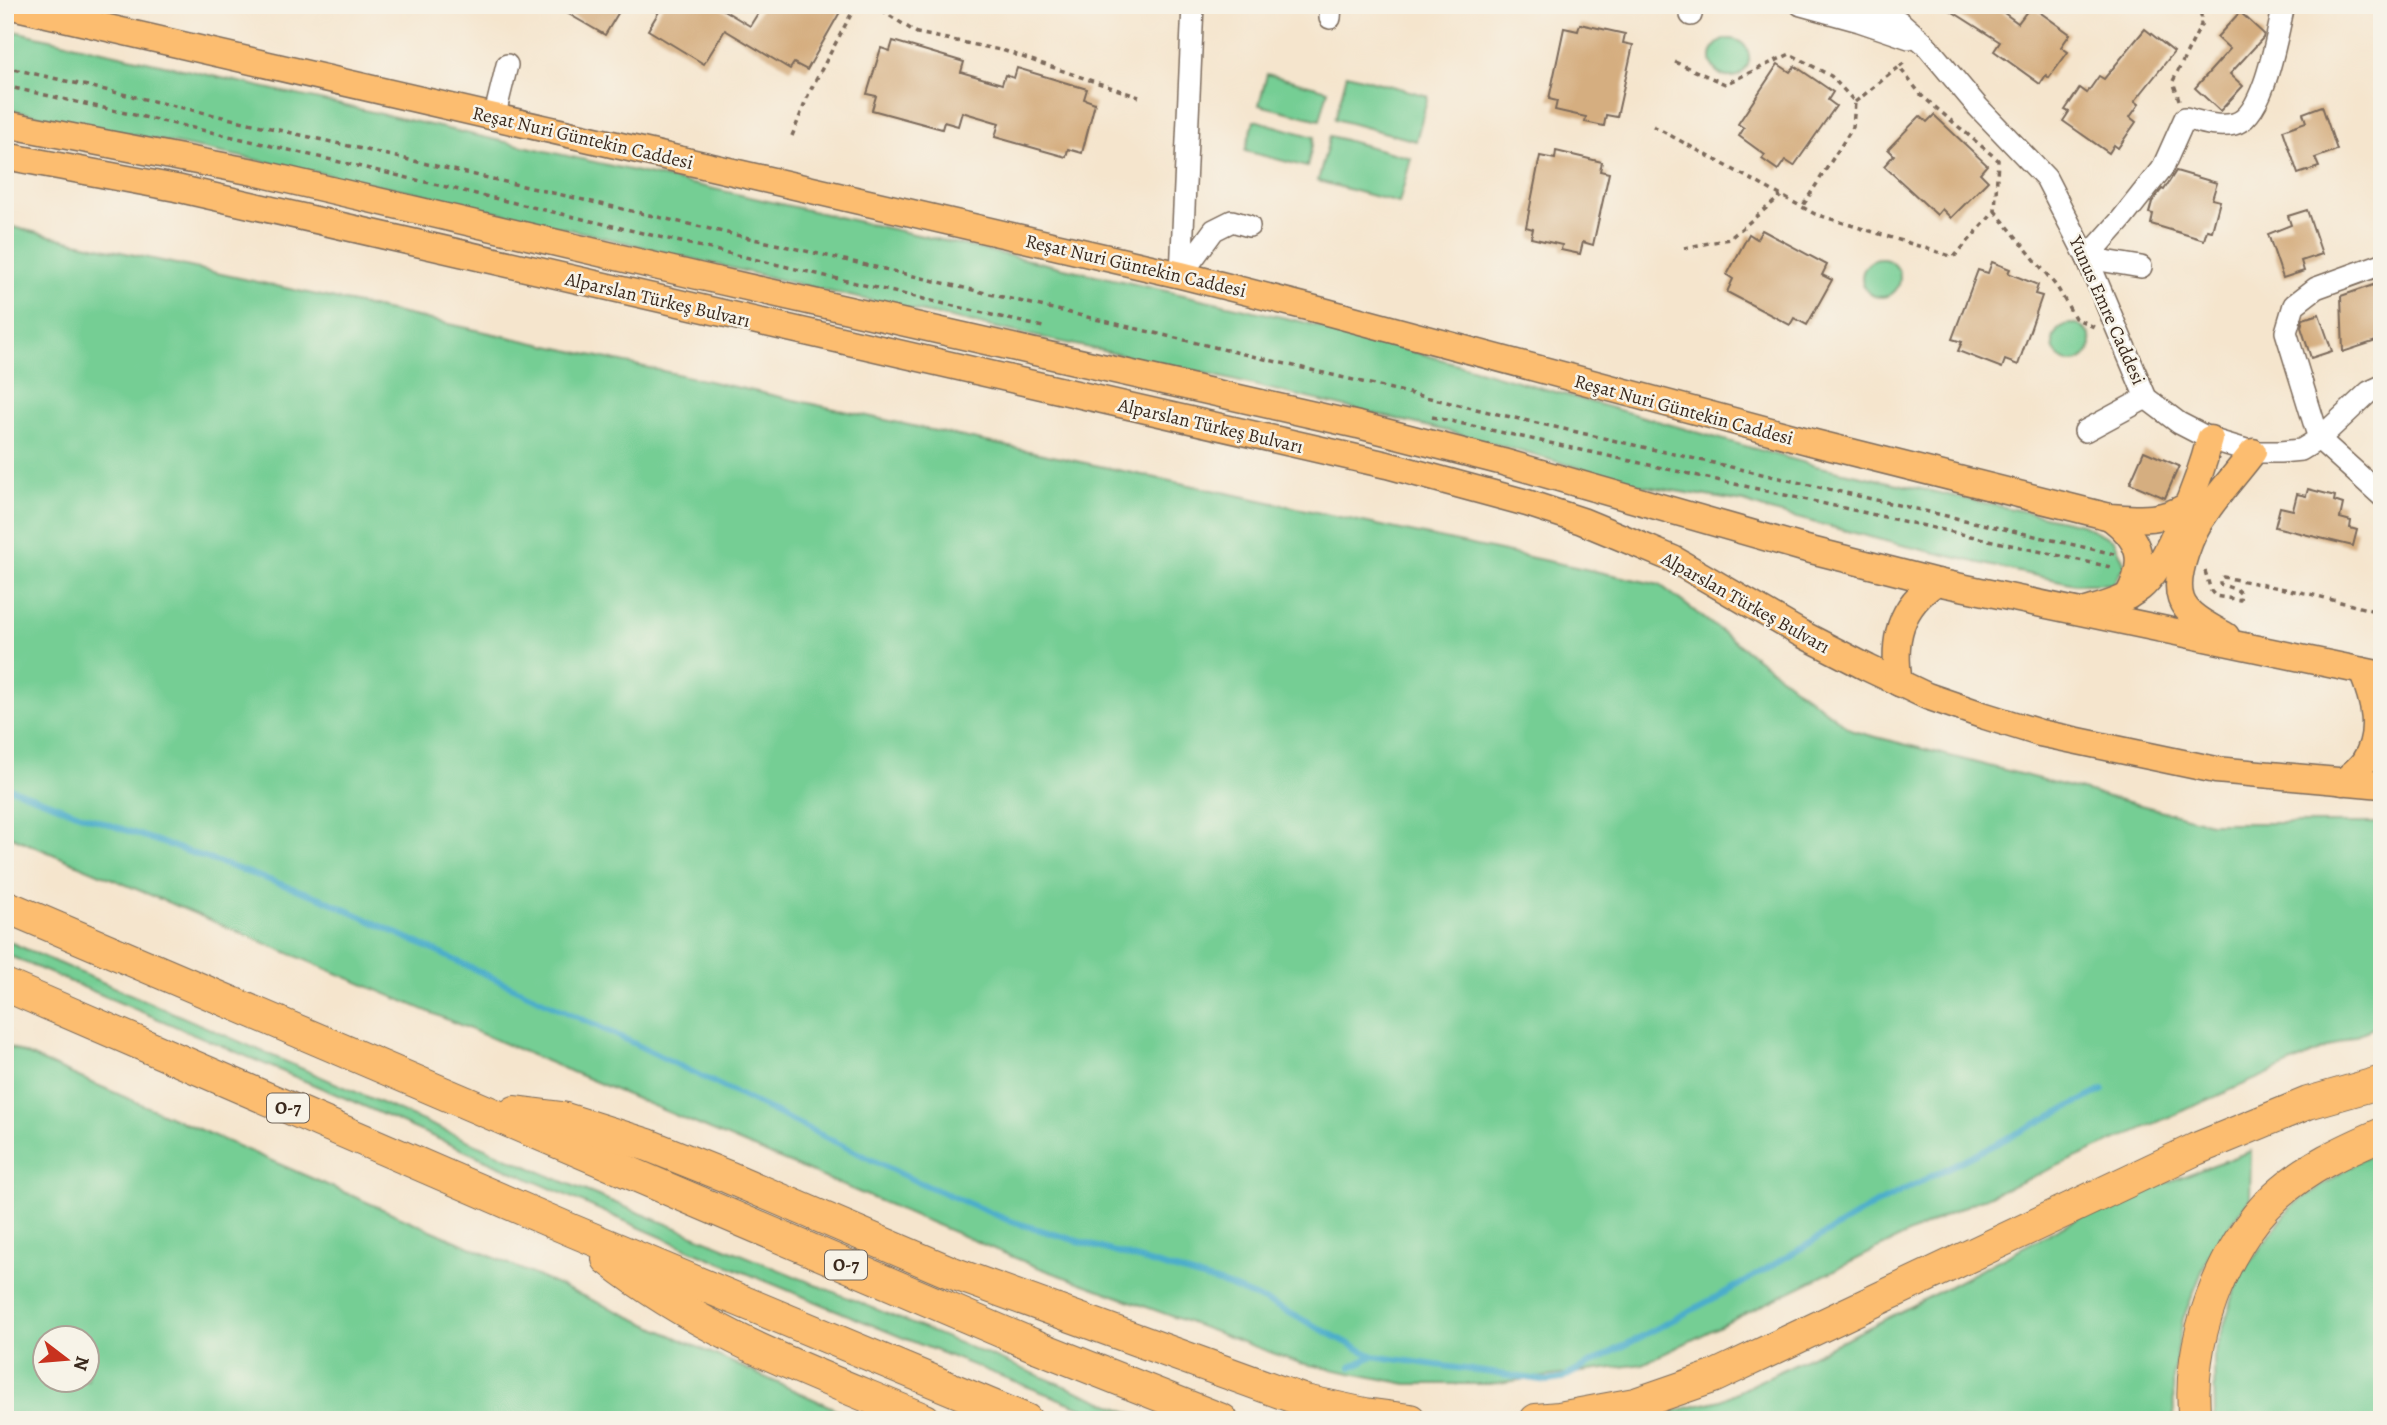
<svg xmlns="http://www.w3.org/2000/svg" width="2387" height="1425" font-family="Alegreya,serif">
  <rect width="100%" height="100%" fill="#f7f3e8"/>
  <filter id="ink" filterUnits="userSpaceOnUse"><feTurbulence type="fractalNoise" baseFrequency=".0143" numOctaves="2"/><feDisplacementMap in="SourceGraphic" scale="14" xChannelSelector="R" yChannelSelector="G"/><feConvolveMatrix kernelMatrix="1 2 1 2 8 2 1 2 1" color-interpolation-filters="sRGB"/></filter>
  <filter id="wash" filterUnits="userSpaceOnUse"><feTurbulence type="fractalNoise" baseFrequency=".00686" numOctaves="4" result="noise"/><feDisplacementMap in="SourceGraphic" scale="28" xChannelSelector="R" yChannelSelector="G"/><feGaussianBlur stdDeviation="1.57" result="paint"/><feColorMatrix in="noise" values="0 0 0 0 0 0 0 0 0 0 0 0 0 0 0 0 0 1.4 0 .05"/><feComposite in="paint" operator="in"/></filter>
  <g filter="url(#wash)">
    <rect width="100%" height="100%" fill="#f5e5cd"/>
    <!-- green -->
    <g fill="#74ce94" stroke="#587c59" stroke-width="2" fill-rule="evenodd">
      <path d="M5,29l1294,292 116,31 401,114 265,58 33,16 11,25 -12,19h-38l-61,-13 -125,-29 -119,-31 -26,-9 -100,-16 -193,-54 -269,-64 -351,-76 -417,-100 -409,-83z"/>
      <circle cx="1730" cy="58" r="19"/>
      <path d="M1267,74l61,16 -8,30 -61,-15z"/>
      <path d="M1347,74l81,22 -12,45 -81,-22z"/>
      <path d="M1254,120l60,17 -7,30 -62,-16z"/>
      <path d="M1330,136l81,22 -12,45 -81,-22z"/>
      <path d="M5,225l66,16 892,196 697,148 193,146 357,92h172v201l-421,184 -318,156 -153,20h-83l-107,-21 -263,-96 -1032,-433z"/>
      <circle cx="1881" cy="278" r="19"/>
      <circle cx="2072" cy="343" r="19"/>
      <path d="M5,940l554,240 589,240h-35l-212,-83 -208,-86 -341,-150 -347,-147z"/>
      <path d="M5,1045l617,268 238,107h-855zM46,1338h42v42h-42z"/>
      <path d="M2251,1151l-1,47 -41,56 -26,65 -10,56 1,45h-538l85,-20 191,-94 181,-96z"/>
      <path d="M2382,1154v266h-167l-1,-63 26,-82 52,-69 71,-48z"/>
    </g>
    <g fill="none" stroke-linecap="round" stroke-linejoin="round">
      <!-- stream -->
      <g stroke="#4badcb" stroke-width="6">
        <path d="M5,786l74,28 242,84 306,142 282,138 101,43 213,63 51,21 99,51 175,25 13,-2 178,-94 137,-81 227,-114"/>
        <path d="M1351,1367l22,-11"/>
      </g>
    </g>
    <g id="blocks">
      <!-- building -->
      <g fill="#d5ae80">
        <path d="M553,5h70l-18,30z"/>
        <path d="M663,5h52l35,21 13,-21h81l-37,65 -13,-7 -4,6 -65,-39 -21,34 -56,-34z"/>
        <path d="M1942,5h51l25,18 13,-17 39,28 -9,13 7,5 -19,26 -3,-3 -6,9 -46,-33 6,-9z"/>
        <path d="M2240,12l24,22 -1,4 -33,36 13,12 -23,25 -25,-23 35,-39 -13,-12z"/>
        <path d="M1580,24l45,10 -2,9 10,2 -16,72 -11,-2 -2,11 -19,-4 1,-5 -31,-7 2,-9 -8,-2 15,-71 14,3z"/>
        <path d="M2145,29l29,23 -39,49 4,3 -9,13 6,5 -18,26 -4,-3 -5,8 -46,-32 6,-9 -4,-2 15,-22 7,5 12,-17 5,3z"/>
        <path d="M893,41l71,21 -3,10 41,12 3,-9 9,3 3,-10 70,21 -3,10 11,4 -13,50 -14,-4 -2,8 -71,-20 4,-14 -37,-11 -4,14 -14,-4 -2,7 -70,-19 4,-14 -9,-2 14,-46 9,3z"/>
        <path d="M1778,64l12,8 5,-6 38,26 -5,8 8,6 -42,60 -9,-6 -7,10 -16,-11 3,-4 -26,-19 5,-8 -6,-4z"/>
        <path d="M2322,106l15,44 -22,8 4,9 -21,7 -15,-44 23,-8 -3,-9z"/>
        <path d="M1934,115l53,50 -7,8 8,8 -37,37 -9,-9 -5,6 -53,-49 10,-11 -6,-6 32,-33 7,6z"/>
        <path d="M1556,151l46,11 -2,9 9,2 -16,72 -10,-3 -3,12 -19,-4 1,-5 -31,-7 2,-9 -7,-2 14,-71 15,3z"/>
        <path d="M2176,171l41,12 -5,16 8,2 -8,30 -5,-1 -3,10 -53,-16 2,-10 -4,-1 3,-11 10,-13 2,1z"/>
        <path d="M2307,210l15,44 -21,7 3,10 -21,7 -15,-44 23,-9 -3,-9z"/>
        <path d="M1762,230l65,35 -5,10 10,5 -25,45 -13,-7 -4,7 -63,-33 6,-13 -6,-4 22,-41 8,5z"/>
        <path d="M1992,262l18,7 -2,4 30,12 -3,9 7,2 -24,69 -13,-5 -3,8 -44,-17 4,-9 -10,-3 26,-69 10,3z"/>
        <path d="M2382,282v57l-39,13 -2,-56z"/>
        <path d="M2319,314l13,37 -21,7 -10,-31 2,-8z"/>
        <path d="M2144,451l35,15 -14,32 -35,-15z"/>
        <path d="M2308,489l27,7 -1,5 9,3 -3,14 11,3 -1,7 7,2 -4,16 -78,-19 5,-20 13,3 4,-16 9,2z"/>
      </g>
    </g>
  </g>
  <g filter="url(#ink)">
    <use href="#blocks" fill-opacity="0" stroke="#7c6b5b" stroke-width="2"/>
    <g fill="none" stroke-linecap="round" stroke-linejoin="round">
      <!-- minor casing -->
      <g stroke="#7c6b5b" stroke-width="24">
        <g id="minor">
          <path d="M1801,5l58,16 50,17"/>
          <path d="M1872,5l28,17 25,22 53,63 68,71 41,80 59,140 33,25 31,16 43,13h27l21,-2 18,-11 50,-47 13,-6"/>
          <path d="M1691,15l2,-10"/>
          <path d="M1330,18l1,-13"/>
          <path d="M494,118l13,-53"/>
          <path d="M2087,258l34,-38 42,-53 22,-49c16,4 32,10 49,6 31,-7 43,-91 50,-119"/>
          <path d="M2087,258l54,9"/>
          <path d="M2382,264l-66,24 -22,17 -8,27 33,107 63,57"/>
          <path d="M1181,275l12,-270"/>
          <path d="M1181,275l33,-45 18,-9 17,5"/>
          <path d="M2085,431l61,-33"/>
        </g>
      </g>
      <!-- major casing -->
      <g stroke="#7c6b5b" stroke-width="29">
        <g id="major">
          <path d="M8,5l1173,270 142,36 488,131 299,75c30,2 49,5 77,-11"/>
          <path d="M5,124l249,48 444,104 660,149 145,37 300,86 134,34 445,93"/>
          <path d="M5,156l171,32 1211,277 140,38 55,18 41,17 50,21 127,74 68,35 59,28 55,19 58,18 176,37 166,15"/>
          <path d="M2110,517c31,23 37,44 18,79"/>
          <path d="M2086,611c19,-6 38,-10 54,-23 27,-20 61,-114 70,-149"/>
          <path d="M2226,636c-15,-9 -39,-19 -45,-37 -8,-23 11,-69 25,-87 14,-21 32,-40 47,-60"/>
          <path d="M1899,683c-7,-42 0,-77 38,-101"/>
          <path d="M2343,782c7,-6 16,-13 21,-20 19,-28 10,-62 -2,-91"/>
        </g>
      </g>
      <!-- highway casing -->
      <g stroke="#7c6b5b" stroke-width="34">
        <g id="highway">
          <path d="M5,906l1033,441 184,73"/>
          <path d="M5,985l566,245 455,190"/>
          <path d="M515,1112l47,6 86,27 80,32 222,95 355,129 60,13 45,6"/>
          <path d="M608,1259c96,76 206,114 317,161"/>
          <path d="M1536,1420l23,-2 76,-14 78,-27 483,-228 112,-46 74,-21"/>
          <path d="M2195,1420c-10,-74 27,-174 81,-224 30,-28 69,-46 106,-62"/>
        </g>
      </g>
      <!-- path -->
      <g stroke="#7c6b5b" stroke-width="3.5" stroke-dasharray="5 5" stroke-linecap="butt">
        <path d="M873,5l44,28 88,18 134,46"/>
        <path d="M1675,62l50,22 65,-30 41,22 24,26 -2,25 -51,80"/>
        <path d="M5,67l879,202 609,144 621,141"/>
        <path d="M5,86l237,53 801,188"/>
        <path d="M2179,100l-6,-19 28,-56v-20"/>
        <path d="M1855,102l44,-35"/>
        <path d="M1653,126l162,88 139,43 41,-46 3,-51 -76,-64 -23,-29 8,-7"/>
        <path d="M792,136l17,-43 47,-88"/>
        <path d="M1995,211l62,76 18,31 19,9"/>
        <path d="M1684,248l45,-9 52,-43"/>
        <path d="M1432,417l683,151"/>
        <path d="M2205,571l6,20 4,5 25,4 1,-6 -4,-4 -17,-6v-5l3,-2 87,17 72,19"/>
      </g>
      <!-- minor -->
      <use href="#minor" stroke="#fff" stroke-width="21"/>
      <!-- major -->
      <use href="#major" stroke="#fcbd6f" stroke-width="26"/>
      <!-- highway -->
      <use href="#highway" stroke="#fcbd6f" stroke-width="32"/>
    </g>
  </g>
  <g text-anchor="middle" stroke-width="5" stroke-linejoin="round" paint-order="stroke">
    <!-- shield labels -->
    <g fill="#f7f3e8" stroke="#73665b" stroke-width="2">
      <rect x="267" y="1093.5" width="42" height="29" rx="5"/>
      <rect x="825" y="1250.5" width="42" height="29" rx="5"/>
    </g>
    <g font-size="18" font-weight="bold" fill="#3b2a1e">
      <text x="288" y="1114">O-7</text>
      <text x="846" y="1271">O-7</text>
    </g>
    <!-- street labels -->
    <g font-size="19" fill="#3b2a1e" stroke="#f7f3e8">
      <text transform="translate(583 137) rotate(13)" y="7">Reşat Nuri Güntekin Caddesi</text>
      <text transform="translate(1136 265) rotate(13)" y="7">Reşat Nuri Güntekin Caddesi</text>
      <text transform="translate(658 299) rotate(13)" y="7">Alparslan Türkeş Bulvarı</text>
      <text transform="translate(2108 310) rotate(66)" y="7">Yunus Emre Caddesi</text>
      <text transform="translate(1684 409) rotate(15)" y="7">Reşat Nuri Güntekin Caddesi</text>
      <text transform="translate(1211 425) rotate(13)" y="7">Alparslan Türkeş Bulvarı</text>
      <text transform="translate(1746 602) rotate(29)" y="7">Alparslan Türkeş Bulvarı</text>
    </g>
  </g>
  <!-- margin -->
  <rect width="2387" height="1425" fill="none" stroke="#f7f3e8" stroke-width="28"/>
  <!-- north arrow -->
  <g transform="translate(66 1359) rotate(106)"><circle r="33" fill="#f7f3e8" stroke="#aca397" stroke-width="2"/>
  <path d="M0-5L12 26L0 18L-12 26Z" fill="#c8321e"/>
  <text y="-10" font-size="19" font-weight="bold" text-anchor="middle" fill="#3b2a1e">N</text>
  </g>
</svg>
